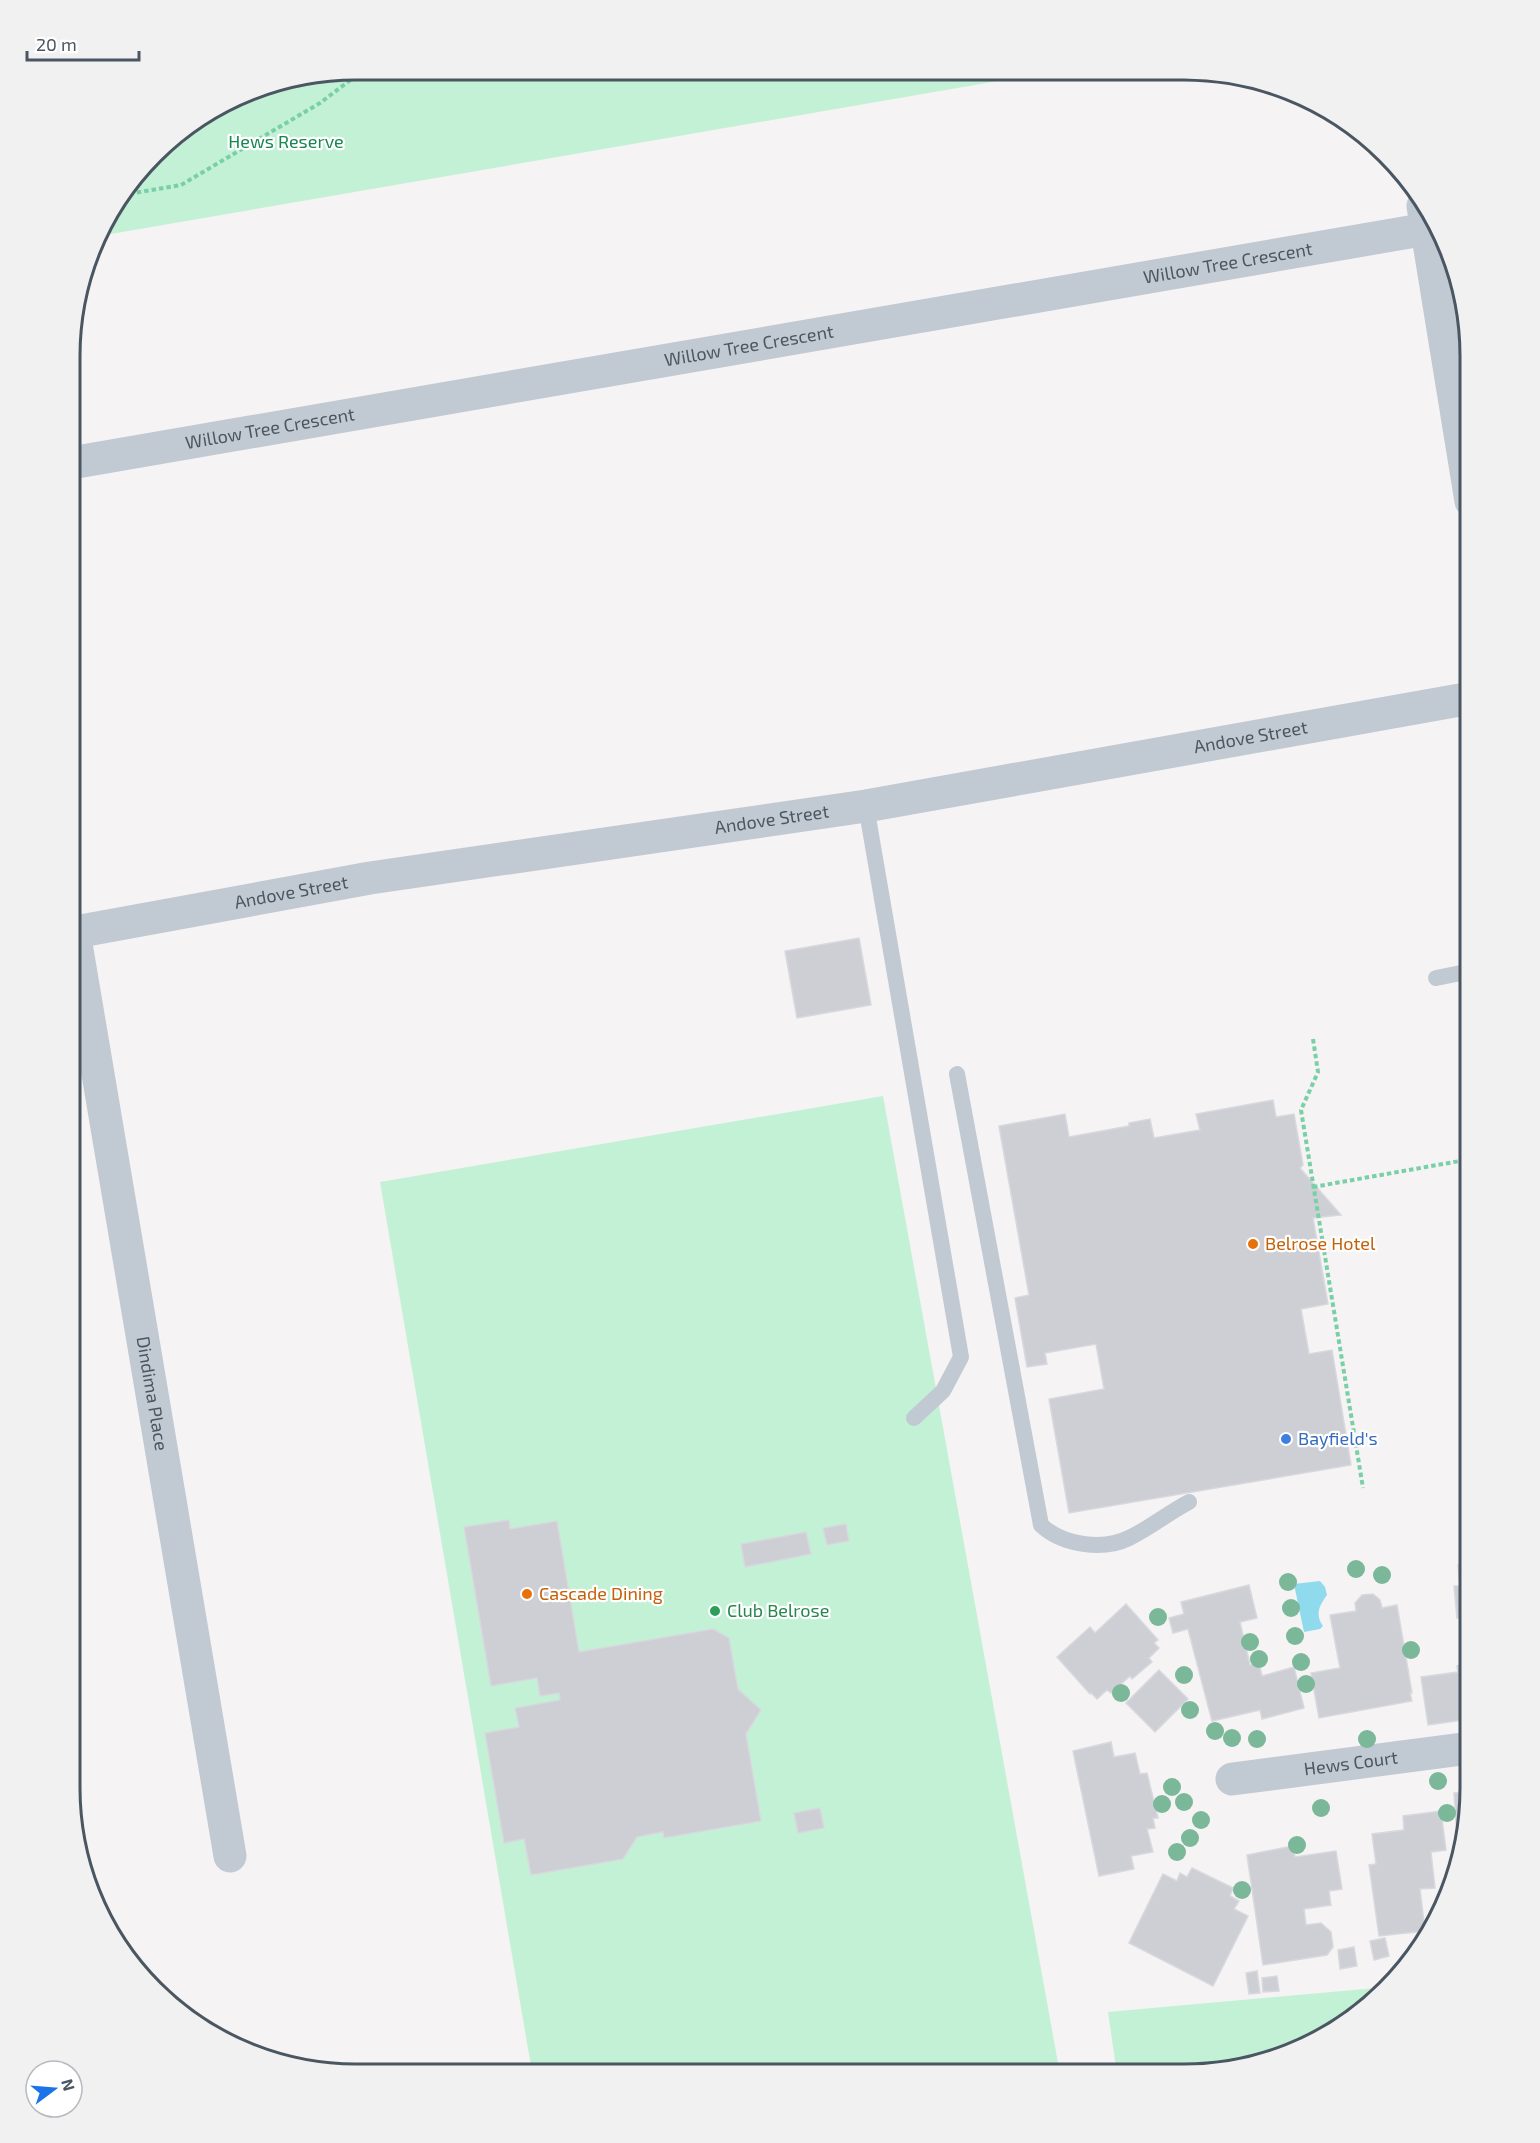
<svg xmlns="http://www.w3.org/2000/svg" width="1540" height="2143" font-family="'Exo 2',sans-serif">
  <rect width="100%" height="100%" fill="#f5f3f3"/>
  <!-- green -->
  <g fill="#c3f1d5">
    <path d="M356,69l700,2 -957,165 8,-23 60,-73 96,-56z"/>
    <path d="M883,1096l177,978 -528,-2 -152,-890z"/>
    <path d="M1387,1987l-14,16 -62,42 -126,29h-68l-9,-62z"/>
  </g>
  <!-- water -->
  <path fill="#90daee" d="M1320,1581l5,6 2,8c-8,11 -12,19 -4,31l-3,3 -16,3 -10,-48z"/>
  <!-- building -->
  <g fill="#cdcfd5" stroke="#d7d9de" stroke-width="1.5">
    <path d="M859,938l12,67 -74,13 -12,-67z"/>
    <path d="M1273,1100l3,17 18,-3 9,51 -3,3 41,47 -28,3 15,86 -27,5 8,45 23,-4 19,115 -282,48 -20,-114 55,-10 -8,-45 -51,9 2,11 -20,3 -12,-69 14,-3 -30,-169 66,-12 4,23 60,-11v-3l21,-4 4,19 46,-8 -4,-16z"/>
    <path d="M509,1520l1,9 47,-8 22,131 134,-23 16,9 9,51 23,21 -15,24 15,87 -97,17 -1,-6 -26,5 -14,22 -92,16 -7,-36 -20,4 -19,-110 34,-6 -4,-19 45,-8 -1,-7 -19,3 -3,-18 -46,8 -27,-159z"/>
    <path d="M846,1524l3,17 -22,4 -4,-17z"/>
    <path d="M806,1532l5,22 -66,13 -4,-23z"/>
    <path d="M1470,1564v74l-6,1 -2,-22 -5,1 -3,-32h6l-2,-21z"/>
    <path d="M1249,1585l8,33 -17,4 10,43 9,-1 3,12 32,-9 10,41 -42,11 -2,-9 -48,11 -24,-92 -15,4 -4,-15 15,-4 -3,-12z"/>
    <path d="M1373,1594l7,6 2,8 15,-3 15,88h-2l2,8 -93,17 -8,-45 29,-5 -10,-53 26,-4 -1,-8 7,-8z"/>
    <path d="M1126,1604l32,36 -4,3 5,5 -10,10 3,4 -20,17 -2,-3 -19,17 -4,-3 -10,9 -6,-6 -1,1 -33,-37 33,-30 5,6z"/>
    <path d="M1470,1664v55l-42,6 -7,-48 37,-5 -1,-6z"/>
    <path d="M1159,1670l29,29 -33,33 -29,-29z"/>
    <path d="M1111,1742l3,15 21,-4 5,21 7,-1 11,45h-5l2,10 -8,1 6,23 -22,4 3,13 -35,7 -26,-125z"/>
    <path d="M1470,1792v14l-6,31 -7,1 -3,-45z"/>
    <path d="M820,1808l4,20 -26,5 -4,-20z"/>
    <path d="M1441,1811l5,39 -15,2 4,36 -15,1 5,42 -46,5 -10,-71 7,-1 -4,-30 32,-4 -1,-14z"/>
    <path d="M1293,1846l2,11 41,-6 6,38 -13,2 2,14 -27,4 2,16 15,-2 10,9 2,15 -6,8 -64,10 -16,-110z"/>
    <path d="M1192,1868l41,20 -3,8 9,5 -5,8 14,7 -35,70 -84,-43 34,-69 14,7 3,-8 7,4z"/>
    <path d="M1385,1938l4,18 -15,4 -4,-19z"/>
    <path d="M1354,1947l3,19 -17,3 -2,-19z"/>
    <path d="M1257,1971l3,22 -11,1 -3,-21z"/>
    <path d="M1277,1976l2,15 -16,1 -1,-14z"/>
  </g>
  <g fill="none" stroke-linecap="round" stroke-linejoin="round">
    <!-- path -->
    <g stroke="#7ad0a6" stroke-width="4" stroke-dasharray="4.5 3" stroke-linecap="butt">
      <path d="M122,195l59,-10 139,-82 45,-34"/>
      <path d="M1313,1039l5,33 -17,38 62,378"/>
      <path d="M1313,1187l158,-28"/>
    </g>
    <!-- service -->
    <g stroke="#c1cad2" stroke-width="16">
      <path d="M866,806l95,551 -18,34 -29,27"/>
      <path d="M1436,978l35,-7"/>
      <path d="M957,1074l84,451c21,20 62,26 88,13 21,-10 39,-25 60,-36"/>
    </g>
    <!-- minor -->
    <g stroke="#c1cad2" stroke-width="33">
      <path id="s1" d="M71,463l1356,-234"/>
      <path id="s2" d="M74,932l156,924"/>
      <path id="s3" d="M70,933l300,-55 496,-72 605,-108"/>
      <path id="s4" d="M1232,1779l238,-31"/>
    </g>
    <!-- tertiary -->
    <path stroke="#c1cad2" stroke-width="33" d="M1423,206l48,295"/>
  </g>
  <!-- trees -->
  <g fill="#7bb799">
    <circle cx="1356" cy="1569" r="9"/>
    <circle cx="1382" cy="1575" r="9"/>
    <circle cx="1288" cy="1582" r="9"/>
    <circle cx="1291" cy="1608" r="9"/>
    <circle cx="1158" cy="1617" r="9"/>
    <circle cx="1295" cy="1636" r="9"/>
    <circle cx="1250" cy="1642" r="9"/>
    <circle cx="1411" cy="1650" r="9"/>
    <circle cx="1259" cy="1659" r="9"/>
    <circle cx="1301" cy="1662" r="9"/>
    <circle cx="1184" cy="1675" r="9"/>
    <circle cx="1306" cy="1684" r="9"/>
    <circle cx="1121" cy="1693" r="9"/>
    <circle cx="1190" cy="1710" r="9"/>
    <circle cx="1215" cy="1731" r="9"/>
    <circle cx="1232" cy="1738" r="9"/>
    <circle cx="1257" cy="1739" r="9"/>
    <circle cx="1367" cy="1739" r="9"/>
    <circle cx="1438" cy="1781" r="9"/>
    <circle cx="1172" cy="1787" r="9"/>
    <circle cx="1184" cy="1802" r="9"/>
    <circle cx="1162" cy="1804" r="9"/>
    <circle cx="1321" cy="1808" r="9"/>
    <circle cx="1447" cy="1813" r="9"/>
    <circle cx="1201" cy="1820" r="9"/>
    <circle cx="1190" cy="1838" r="9"/>
    <circle cx="1297" cy="1845" r="9"/>
    <circle cx="1177" cy="1852" r="9"/>
    <circle cx="1242" cy="1890" r="9"/>
  </g>
  <!-- markers -->
  <g fill="#e8710a" stroke="#fff" stroke-width="2">
    <circle cx="1253" cy="1244" r="6"/>
    <circle cx="527" cy="1594" r="6"/>
  </g>
  <circle fill="#3f7fe0" stroke="#fff" stroke-width="2" cx="1286" cy="1439" r="6"/>
  <circle fill="#2e9e5b" stroke="#fff" stroke-width="2" cx="715" cy="1611" r="6"/>
  <g text-anchor="middle" stroke-width="4.5" stroke-linejoin="round" paint-order="stroke">
    <!-- park labels -->
    <g font-size="18" fill="#17864f" stroke="#fff">
      <text x="286" y="148">Hews Reserve</text>
    </g>
    <!-- street labels -->
    <g font-size="18" fill="#4a5661" stroke="#fff">
      <text dy="6" stroke="none"><textPath href="#s1" startOffset="1174">Willow Tree Crescent</textPath></text>
      <text dy="6" stroke="none"><textPath href="#s1" startOffset="688">Willow Tree Crescent</textPath></text>
      <text dy="6" stroke="none"><textPath href="#s1" startOffset="202">Willow Tree Crescent</textPath></text>
      <text dy="6" stroke="none"><textPath href="#s3" startOffset="1197">Andove Street</textPath></text>
      <text dy="6" stroke="none"><textPath href="#s3" startOffset="711">Andove Street</textPath></text>
      <text dy="6" stroke="none"><textPath href="#s3" startOffset="225">Andove Street</textPath></text>
      <text dy="6" stroke="none"><textPath href="#s2" startOffset="468">Dindima Place</textPath></text>
      <text dy="6" stroke="none"><textPath href="#s4" startOffset="120">Hews Court</textPath></text>
    </g>
    <!-- food labels -->
    <g font-size="18" fill="#c56008" stroke="#fff" text-anchor="start">
      <text x="1265" y="1250">Belrose Hotel</text>
      <text x="539" y="1600">Cascade Dining</text>
    </g>
    <!-- shop labels -->
    <g font-size="18" fill="#366cbe" stroke="#fff" text-anchor="start">
      <text x="1298" y="1445">Bayfield's</text>
    </g>
    <!-- leisure labels -->
    <g font-size="18" fill="#27864d" stroke="#fff" text-anchor="start">
      <text x="727" y="1617">Club Belrose</text>
    </g>
  </g>
  <!-- crop -->
  <path d="M0 0H1540V2143H0ZM356 80H1184A276 276 0 0 1 1460 356V1788A276 276 0 0 1 1184 2064H356A276 276 0 0 1 80 1788V356A276 276 0 0 1 356 80Z" fill="#f1f1f2" fill-rule="evenodd"/>
  <path fill="none" stroke="#4a5661" stroke-width="3" d="M356 80H1184A276 276 0 0 1 1460 356V1788A276 276 0 0 1 1184 2064H356A276 276 0 0 1 80 1788V356A276 276 0 0 1 356 80Z"/>
  <!-- north arrow -->
  <g transform="translate(54 2089) rotate(74)"><circle r="28" fill="#ffffff" stroke="#b7bbc0" stroke-width="1.5"/>
  <path d="M0-4.5L10 22L0 15L-10 22Z" fill="#1a73e8"/>
  <text y="-9" font-size="16" font-weight="bold" text-anchor="middle" fill="#4a5661">N</text>
  </g>
  <!-- scale -->
  <path d="M27 51v9h112v-9" fill="none" stroke="#4a5661" stroke-width="3"/>
  <text x="36" y="51" font-size="18" fill="#4a5661" stroke="#ffffff" stroke-width="4.5" paint-order="stroke">20 m</text>
</svg>
